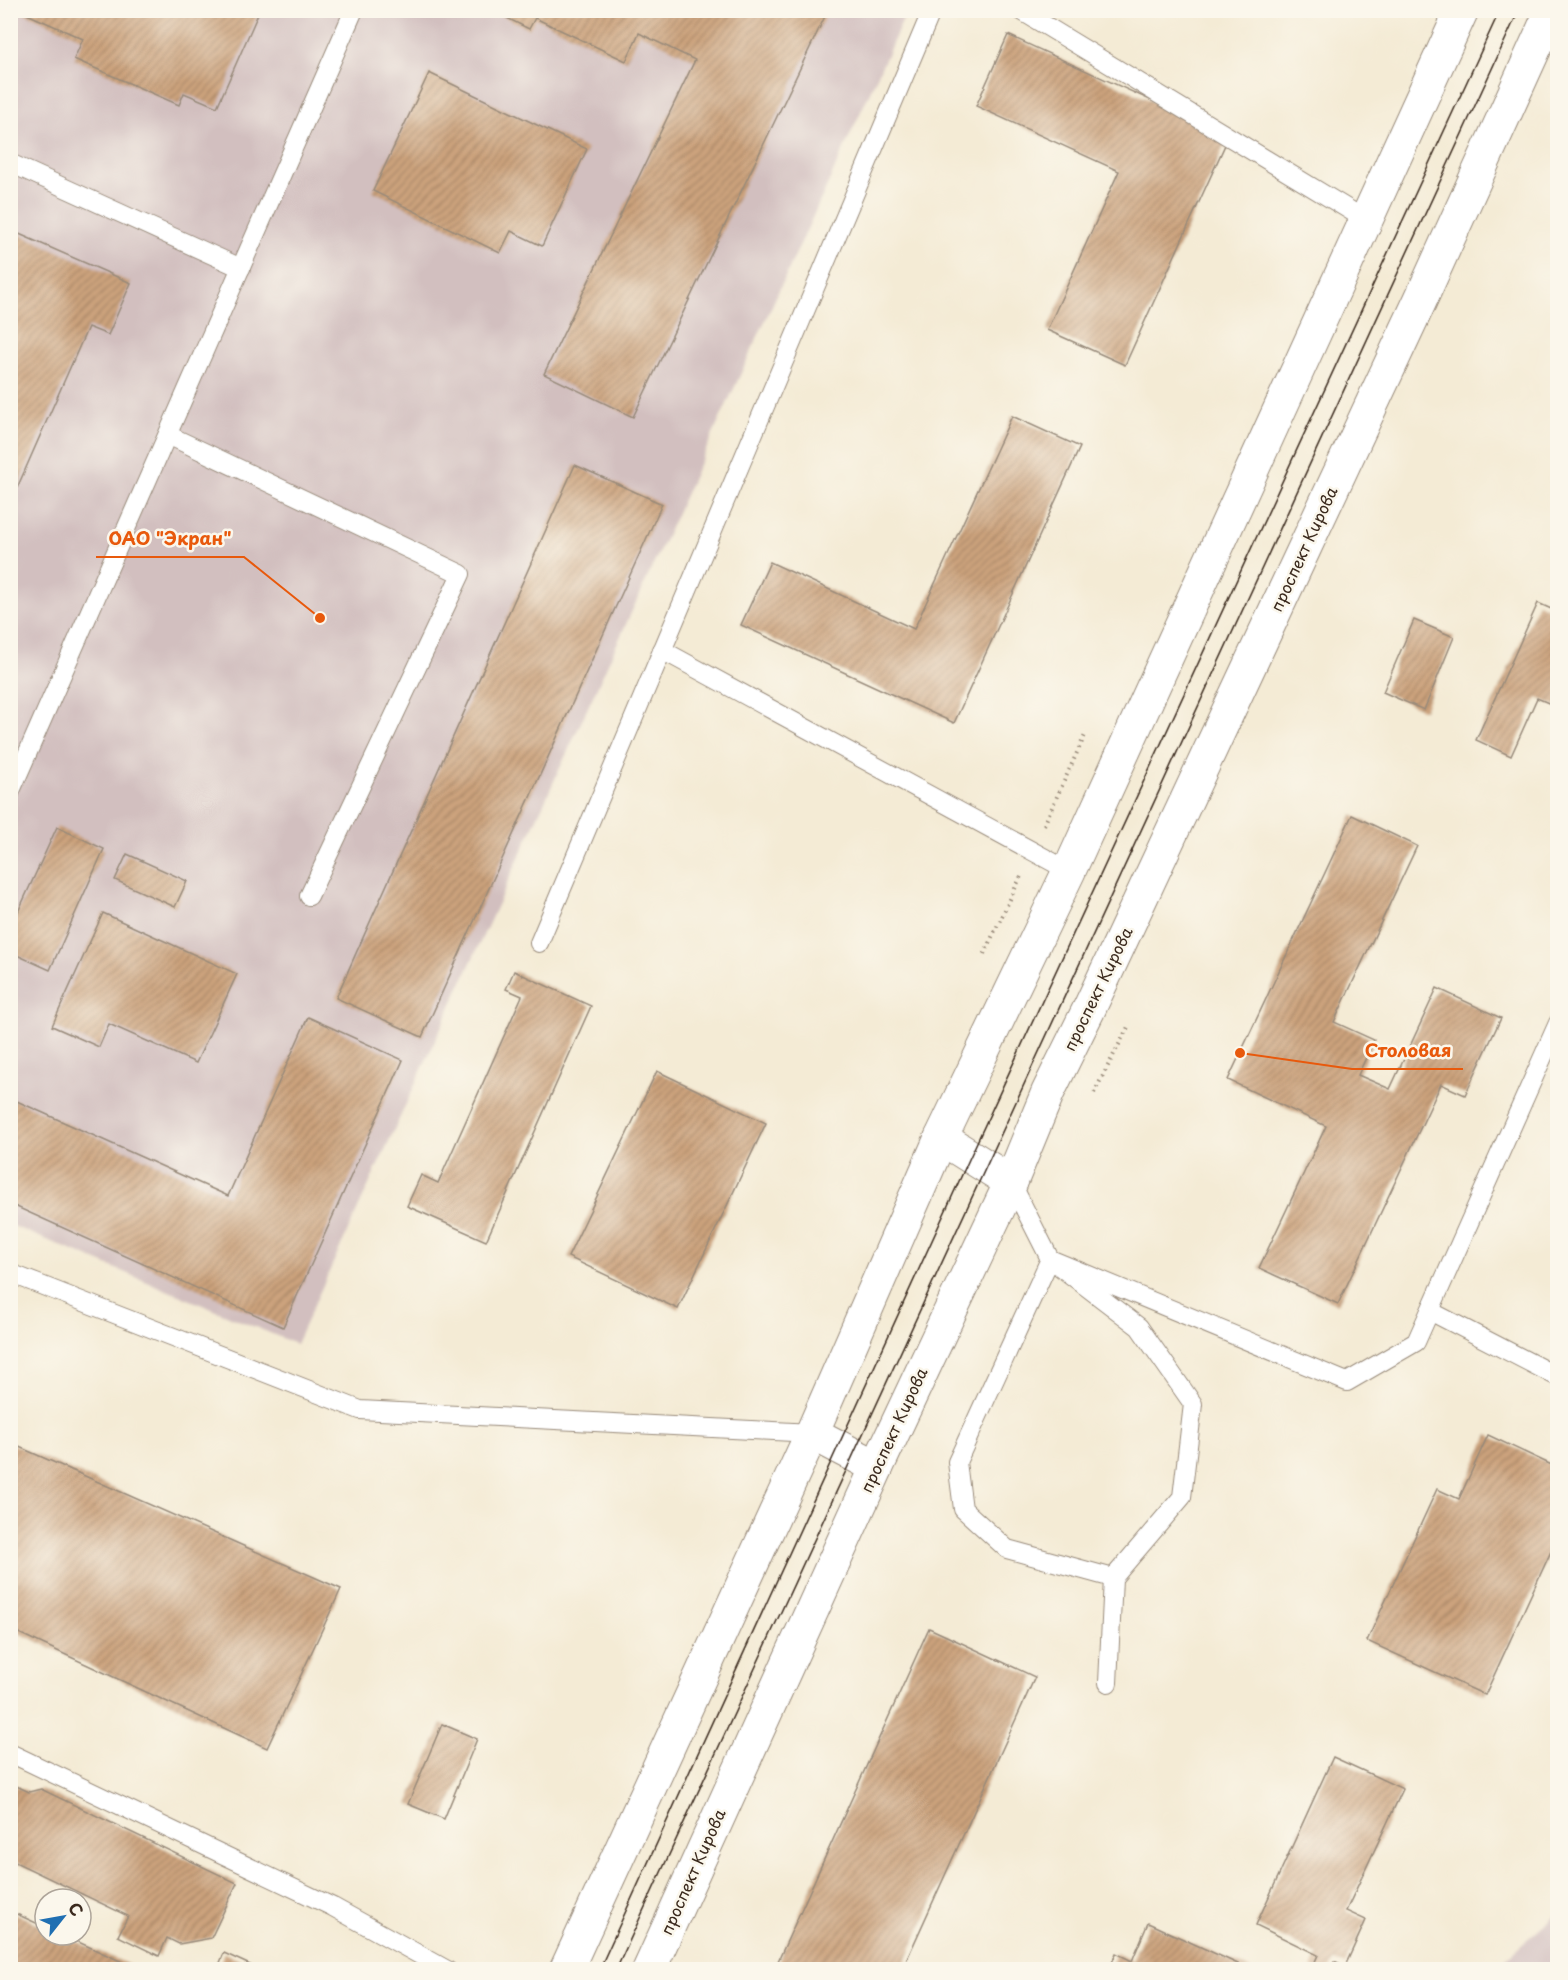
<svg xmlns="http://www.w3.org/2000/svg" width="1568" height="1980" font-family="'Playpen Sans',sans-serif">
  <defs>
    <pattern id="building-hatch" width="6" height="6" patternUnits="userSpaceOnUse" patternTransform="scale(1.5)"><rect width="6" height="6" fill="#cca37d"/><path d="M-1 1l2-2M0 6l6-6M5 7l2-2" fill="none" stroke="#a78566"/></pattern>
  </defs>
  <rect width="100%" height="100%" fill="#fbf7ec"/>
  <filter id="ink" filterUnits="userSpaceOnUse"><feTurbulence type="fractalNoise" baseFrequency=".0167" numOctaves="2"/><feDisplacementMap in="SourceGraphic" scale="12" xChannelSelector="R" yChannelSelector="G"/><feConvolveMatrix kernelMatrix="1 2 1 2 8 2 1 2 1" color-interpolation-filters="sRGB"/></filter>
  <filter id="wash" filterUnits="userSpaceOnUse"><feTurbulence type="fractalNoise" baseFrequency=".008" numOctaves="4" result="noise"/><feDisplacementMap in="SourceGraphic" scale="24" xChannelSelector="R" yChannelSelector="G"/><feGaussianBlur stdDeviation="1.35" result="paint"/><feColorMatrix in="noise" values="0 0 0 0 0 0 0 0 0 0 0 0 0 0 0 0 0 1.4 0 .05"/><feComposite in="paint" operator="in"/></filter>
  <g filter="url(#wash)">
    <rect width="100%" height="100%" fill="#f4ebd5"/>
    <!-- industrial -->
    <g fill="#d2bfbf">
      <path d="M10,11h897l-611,1333 -285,-119z"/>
      <path d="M1557,1914v55h-63z"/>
    </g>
    <g id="blocks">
      <!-- building -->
      <g fill="url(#building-hatch)">
        <path d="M18,10h231l9,4 -41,93 -33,-14 -5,12 -105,-46 9,-20z"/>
        <path d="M491,10h337l-195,407 -89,-43 151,-314 -56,-27 -13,28 -91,-43 -6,11z"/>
        <path d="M1008,35l221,101 -104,229 -78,-35 72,-159 -143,-65z"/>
        <path d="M429,73l158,76 -45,97 -31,-15 -11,22 -127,-62z"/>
        <path d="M10,230l121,53 -23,52 -20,-8 -78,177z"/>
        <path d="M1012,416l68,31 -126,276 -213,-98 29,-63 144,67z"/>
        <path d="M575,465l87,39 -240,533 -86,-39z"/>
        <path d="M1538,603l20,9v95l-21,-9 -26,58 -35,-16z"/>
        <path d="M1414,620l40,17 -30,73 -41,-18z"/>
        <path d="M1352,815l65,31 -83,176 40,18 -16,35 32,14 47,-101 64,30 -36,77 -24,-11 -103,220 -79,-36 67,-142 -98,-46z"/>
        <path d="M57,827l47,22 -54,121 -40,-18v-43l8,3z"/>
        <path d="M127,854l60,27 -12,26 -60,-27z"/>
        <path d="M103,913l134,61 -41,89 -87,-39 -10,23 -47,-21z"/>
        <path d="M514,971l77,35 -105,235 -79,-35 14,-31 17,8 84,-187 -16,-7z"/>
        <path d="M308,1017l95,43 -120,267 -273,-123v-106l218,98z"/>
        <path d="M657,1071l109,52 -88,186 -110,-52z"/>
        <path d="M1488,1435l70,33v68l-73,159 -118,-54 70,-152 22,10z"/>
        <path d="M10,1443l331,146 -74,159 -257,-119z"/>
        <path d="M929,1628l106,49 -133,293h-128z"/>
        <path d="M442,1724l35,15 -33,80 -36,-15z"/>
        <path d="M1333,1757l70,32 -57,122 20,9 -21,46 -11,-5 -4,9h-14l-4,-2 6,-13 -62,-30z"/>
        <path d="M10,1783l19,9 12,-3 196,94 -26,55 -32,6 -12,-6 -8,18 -41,-20 10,-20 -113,-54 -5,-11z"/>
        <path d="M10,1911l35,16v8h18l77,35h-130z"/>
        <path d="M1148,1923l103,47h-142l7,-17 16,8z"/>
        <path d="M224,1953l37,17h-44z"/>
      </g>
    </g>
  </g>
  <g filter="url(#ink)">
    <use href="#blocks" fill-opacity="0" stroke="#988a7a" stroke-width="1.5"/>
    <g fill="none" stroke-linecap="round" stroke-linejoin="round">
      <!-- lane casing -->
      <g stroke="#988a7a" stroke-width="20">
        <g id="lane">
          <path d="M1020,10l346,210"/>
          <path d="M10,163l231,105"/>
          <path d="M168,435l293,139 -152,322"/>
          <path d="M662,650l407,221"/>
          <path d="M10,793l344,-783"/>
          <path d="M539,943l393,-933"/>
          <path d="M1011,1182l39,77 89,68 54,77 -11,93 -69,81 -5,105"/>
          <path d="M10,1273l350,137 452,23"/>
          <path d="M1430,1311l128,66"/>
          <path d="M1113,1578l-106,-29 -44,-40 -6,-47 93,-203 297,123 69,-40 142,-319"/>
          <path d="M10,1753l323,154 114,63"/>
        </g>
      </g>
      <!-- primary casing -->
      <g stroke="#988a7a" stroke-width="35">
        <g id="primary">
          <path d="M941,1138l70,44"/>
          <path d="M812,1433l65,34"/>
          <path d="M566,1970l246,-537 129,-295 128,-267 393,-861"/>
          <path d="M649,1970l228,-503 134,-285 37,-90 42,-85 330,-706 132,-291"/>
        </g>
      </g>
      <!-- path -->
      <g stroke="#988a7a" stroke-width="4" stroke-dasharray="1.5 4.5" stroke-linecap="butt">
        <path d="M1044,825l42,-92"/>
        <path d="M984,954l37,-78"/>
        <path d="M1094,1093l35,-68"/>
      </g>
      <!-- lane -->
      <use href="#lane" stroke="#fff" stroke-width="18"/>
      <!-- primary -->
      <use href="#primary" stroke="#fff" stroke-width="33"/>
      <!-- tram -->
      <g stroke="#3b2a1e" stroke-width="1.5">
        <path d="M599,1970l372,-815 529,-1145"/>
        <path d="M616,1970l903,-1960"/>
      </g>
    </g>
  </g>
  <g text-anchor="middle" stroke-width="5" stroke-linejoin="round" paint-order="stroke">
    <!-- street labels -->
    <g font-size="16" fill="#3b2a1e" stroke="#fbf7ec">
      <text transform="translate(1304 549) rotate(-65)" y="6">проспект Кирова</text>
      <text transform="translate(1098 989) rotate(-64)" y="6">проспект Кирова</text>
      <text transform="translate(894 1430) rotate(-65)" y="6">проспект Кирова</text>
      <text transform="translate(693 1872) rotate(-66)" y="6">проспект Кирова</text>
    </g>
  </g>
  <!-- callouts -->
  <path fill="none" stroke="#e8590c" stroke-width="2" d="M320 618L244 557H96M1240 1053L1352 1069H1463"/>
  <g fill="#e8590c" stroke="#fbf7ec" stroke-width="2">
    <circle cx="320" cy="618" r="6"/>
    <circle cx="1240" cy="1053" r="6"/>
  </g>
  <g font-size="18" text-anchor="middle" font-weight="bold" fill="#e8590c" stroke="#fbf7ec" stroke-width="5" stroke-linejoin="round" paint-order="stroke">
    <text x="170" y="545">ОАО "Экран"</text>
    <text x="1408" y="1057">Столовая</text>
  </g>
  <!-- margin -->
  <rect width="1568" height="1980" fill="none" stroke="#fbf7ec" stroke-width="36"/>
  <!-- north arrow -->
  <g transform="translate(63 1917) rotate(59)"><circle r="28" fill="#fbf7ec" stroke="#aea59a" stroke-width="1.5"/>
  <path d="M0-4.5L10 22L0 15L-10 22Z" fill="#1f6fb2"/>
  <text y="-9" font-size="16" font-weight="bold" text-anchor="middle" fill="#3b2a1e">С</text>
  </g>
</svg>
